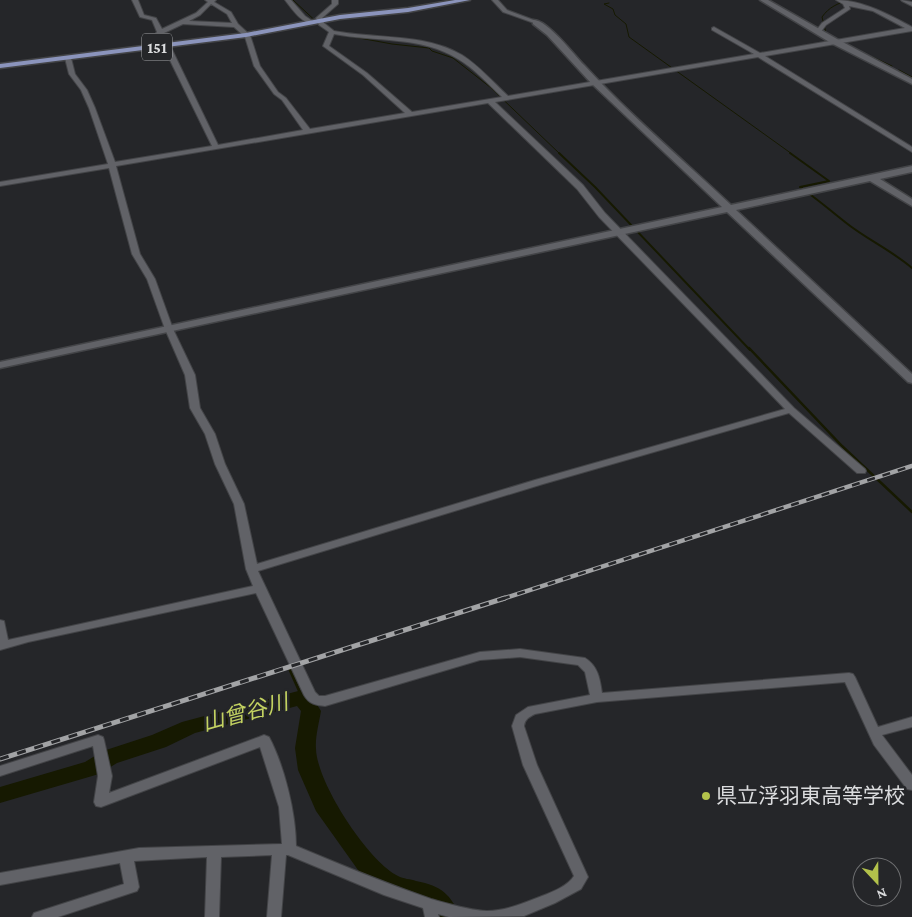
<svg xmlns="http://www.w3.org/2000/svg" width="912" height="917" font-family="'Crimson Pro','Noto Sans JP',serif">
  <rect width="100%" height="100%" fill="#252629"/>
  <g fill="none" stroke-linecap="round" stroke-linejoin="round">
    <!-- stream-far3 -->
    <g stroke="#161901" stroke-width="1">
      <path d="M293,0l28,26"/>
      <path d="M609,3l-5,1 9,5 2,6 11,9 3,13 163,117"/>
      <path d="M332,33l60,11 37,4 3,3 21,7 37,29 70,67"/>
      <path d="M826,33l-4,-16c7,-10 16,-14 28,-17"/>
      <path d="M851,47l41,19"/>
      <path d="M899,70l13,7"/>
    </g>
    <!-- stream-far2 -->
    <g stroke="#161901" stroke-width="2">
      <path d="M559,153l36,34 155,163"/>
      <path d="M790,153l39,28 -29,6 2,1"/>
      <path d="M808,193c13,9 24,19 37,29 21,17 46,28 67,46"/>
    </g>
    <!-- stream-far1 -->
    <path stroke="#161901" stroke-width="2.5" d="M749,348l93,98 70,66"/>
    <!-- stream -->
    <path stroke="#161901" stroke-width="3" d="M290,670l12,27"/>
    <!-- river -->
    <path fill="#161901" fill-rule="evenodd" d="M302,690l7,2 12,19c-2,12 -6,26 -5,38 1,34 52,112 82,127 5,3 13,3 18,5 26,5 34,13 45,36h-24l-11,-13 -41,-12 -22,-15 -47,-66 -18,-41 -3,-22 6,-37 -4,-5 -102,27 -29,14 -49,16 -18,11 -99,29v-16l85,-25 18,-11 49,-16 30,-13z"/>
    <!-- minor casing -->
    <g stroke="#434447" stroke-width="2">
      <g id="minor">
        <path d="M132,0h6l6,15 12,3 6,11 34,-16 12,-11 -3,-2h11l-2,2 17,10 7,12 12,11 10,31 18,26 8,6 24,31 95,-16 -42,-38 -40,-29 6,-14 -10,-7 -3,-7 16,-14v-4h6v4l-16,14 2,5 10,8c41,8 90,2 128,24 17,11 31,27 46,41l246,-42 -42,-24v-2l2,-1 46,26 145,-25 -32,-17 -24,-5 1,3 -24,16 -6,8h-4l-1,-1 7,-9 23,-15 -2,-4 -7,-4c26,0 54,15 76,27v4l-147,25 147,91v5l-154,-95 -263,45 88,83 22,28 189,195 71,61 1,2 -1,2h-8l-68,-60 -246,71 -285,87 57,121 4,4h6l155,-44 40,-3 65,9c13,8 15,21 17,35l247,-20 4,1 2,3 23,50 34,-10v10l-30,8 30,40v15l-5,-1 -33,-44 -29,-63 -248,20 -62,12c-6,3 -10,5 -11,12l13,39 51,112 -7,12 -26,14 -31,13 -75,1 -11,-3 1,3h-14l-2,-9 -39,-13 -96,-40h-2l-5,62h-14l5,-62 -51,2 -2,60h-14l2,-60 -73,4 5,26 -2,4 -79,26h-26l2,-4 90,-29 -4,-21 -120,22v-12l139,-25 143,-4 -3,-37 -19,-60 -159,60 -5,-1 -2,-4 4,-26 -5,-30 -93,30v-10l98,-31 5,2 1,3 8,36 -3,17 150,-56 5,-2 5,2c15,28 27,76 27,109 45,19 89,37 135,53 18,5 37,11 56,12 19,0 37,-8 55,-15 10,-4 26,-10 32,-20l-51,-111 -11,-39 4,-11 12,-8 62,-12 -5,-23 -7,-7 -58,-8 -40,3 -155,46c-9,-1 -16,-2 -21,-11l-48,-102 -228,49 -28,8v-30l4,1 4,19 245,-54 -7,-17 -12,-65 -19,-40 -10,-30 -15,-26 -5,-33 -20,-46 -18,-50 -15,-25 -23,-86 -109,18v-4l108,-18 -19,-56 -8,-18 -12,-16 -4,-16 3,-2 3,2 4,16 12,16 8,18 20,54 97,-16 -47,-96 -6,-15 -3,-2 1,-1 -5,-12 -12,-3zM211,4l16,10 5,9 -43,-2 11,-6zM183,24l51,3 11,10 9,29 20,28 8,6 21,30 -85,15 -54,-112zM334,34c40,8 88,2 124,25 17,10 30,25 44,38l-90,15 -45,-39 -38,-27zM488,103l89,86 22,28 186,192 -250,71 -278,84 -13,-60 -19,-40 -10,-30 -15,-26 -5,-33 -22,-46 -18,-50 -15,-25 -24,-88z"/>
        <path d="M285,0h6l14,16 9,6v2c-12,0 -22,-15 -29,-24z"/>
        <path d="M492,0h6l9,10 32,12 -5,1 -31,-11z"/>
        <path d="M901,0l11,2v4l-10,-5z"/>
      </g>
    </g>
    <!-- tertiary casing -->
    <g stroke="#434447" stroke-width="3">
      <g id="tertiary">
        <path d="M760,0h8l69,39 75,40v5l-81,-41z"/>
        <path d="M533,20c14,-1 41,35 51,45 46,50 98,94 147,140l181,-39v6l-32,7 32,20v7l-42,-25 -134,29 176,164v9l-4,-1 -181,-170 -727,156v-6l722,-155 -131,-124 -44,-48 -14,-11z"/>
      </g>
    </g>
    <!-- primary casing -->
    <g stroke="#434447" stroke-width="3">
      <path id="primary" d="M455,0h15l-62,12 -68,7 -94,18 -246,31v-4l246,-31 94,-18 68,-7z"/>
    </g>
    <!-- minor -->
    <use href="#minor" fill="#616267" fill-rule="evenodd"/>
    <!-- tertiary -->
    <use href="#tertiary" fill="#616267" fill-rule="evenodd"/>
    <!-- primary -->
    <use href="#primary" fill="#8b94bc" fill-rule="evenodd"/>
    <!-- rail-far1 casing -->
    <g stroke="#a2a3a5" stroke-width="4.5">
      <path id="rail-far1" d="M502,599l410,-133"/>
    </g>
    <!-- rail casing -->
    <g stroke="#a2a3a5" stroke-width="5">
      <path id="rail" d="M0,759l505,-161"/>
    </g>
    <!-- rail-far1 -->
    <use href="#rail-far1" stroke="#252629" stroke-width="2.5" stroke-dasharray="8" stroke-linecap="butt"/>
    <!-- rail -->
    <use href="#rail" stroke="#252629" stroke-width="3" stroke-dasharray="9" stroke-linecap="butt"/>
  </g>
  <!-- markers -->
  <circle fill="#b3c24b" stroke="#252629" stroke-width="2" cx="706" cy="796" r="5"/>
  <g text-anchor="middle" stroke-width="5" stroke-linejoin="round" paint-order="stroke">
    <!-- shield labels -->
    <rect fill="#252629" stroke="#a4a5a8" stroke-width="1" x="142" y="33.5" width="30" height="27" rx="4"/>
    <g font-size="16" font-weight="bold" fill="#dbdcde">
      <text x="157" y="53">151</text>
    </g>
    <!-- near-poi labels -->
    <g font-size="21" fill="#dbdcde" stroke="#252629" text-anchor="start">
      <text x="716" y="803">県立浮羽東高等学校</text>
    </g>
    <!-- near-water labels -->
    <g font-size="22" font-style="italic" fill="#c3d261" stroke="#252629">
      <text transform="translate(245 712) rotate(-15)" y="8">山曾谷川</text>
    </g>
  </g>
  <!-- north arrow -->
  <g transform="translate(877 882) rotate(158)"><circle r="24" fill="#252629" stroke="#6e6f71"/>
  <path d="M0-4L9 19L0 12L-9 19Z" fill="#b3c24b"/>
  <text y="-8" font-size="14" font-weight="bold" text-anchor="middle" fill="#dbdcde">N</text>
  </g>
</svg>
